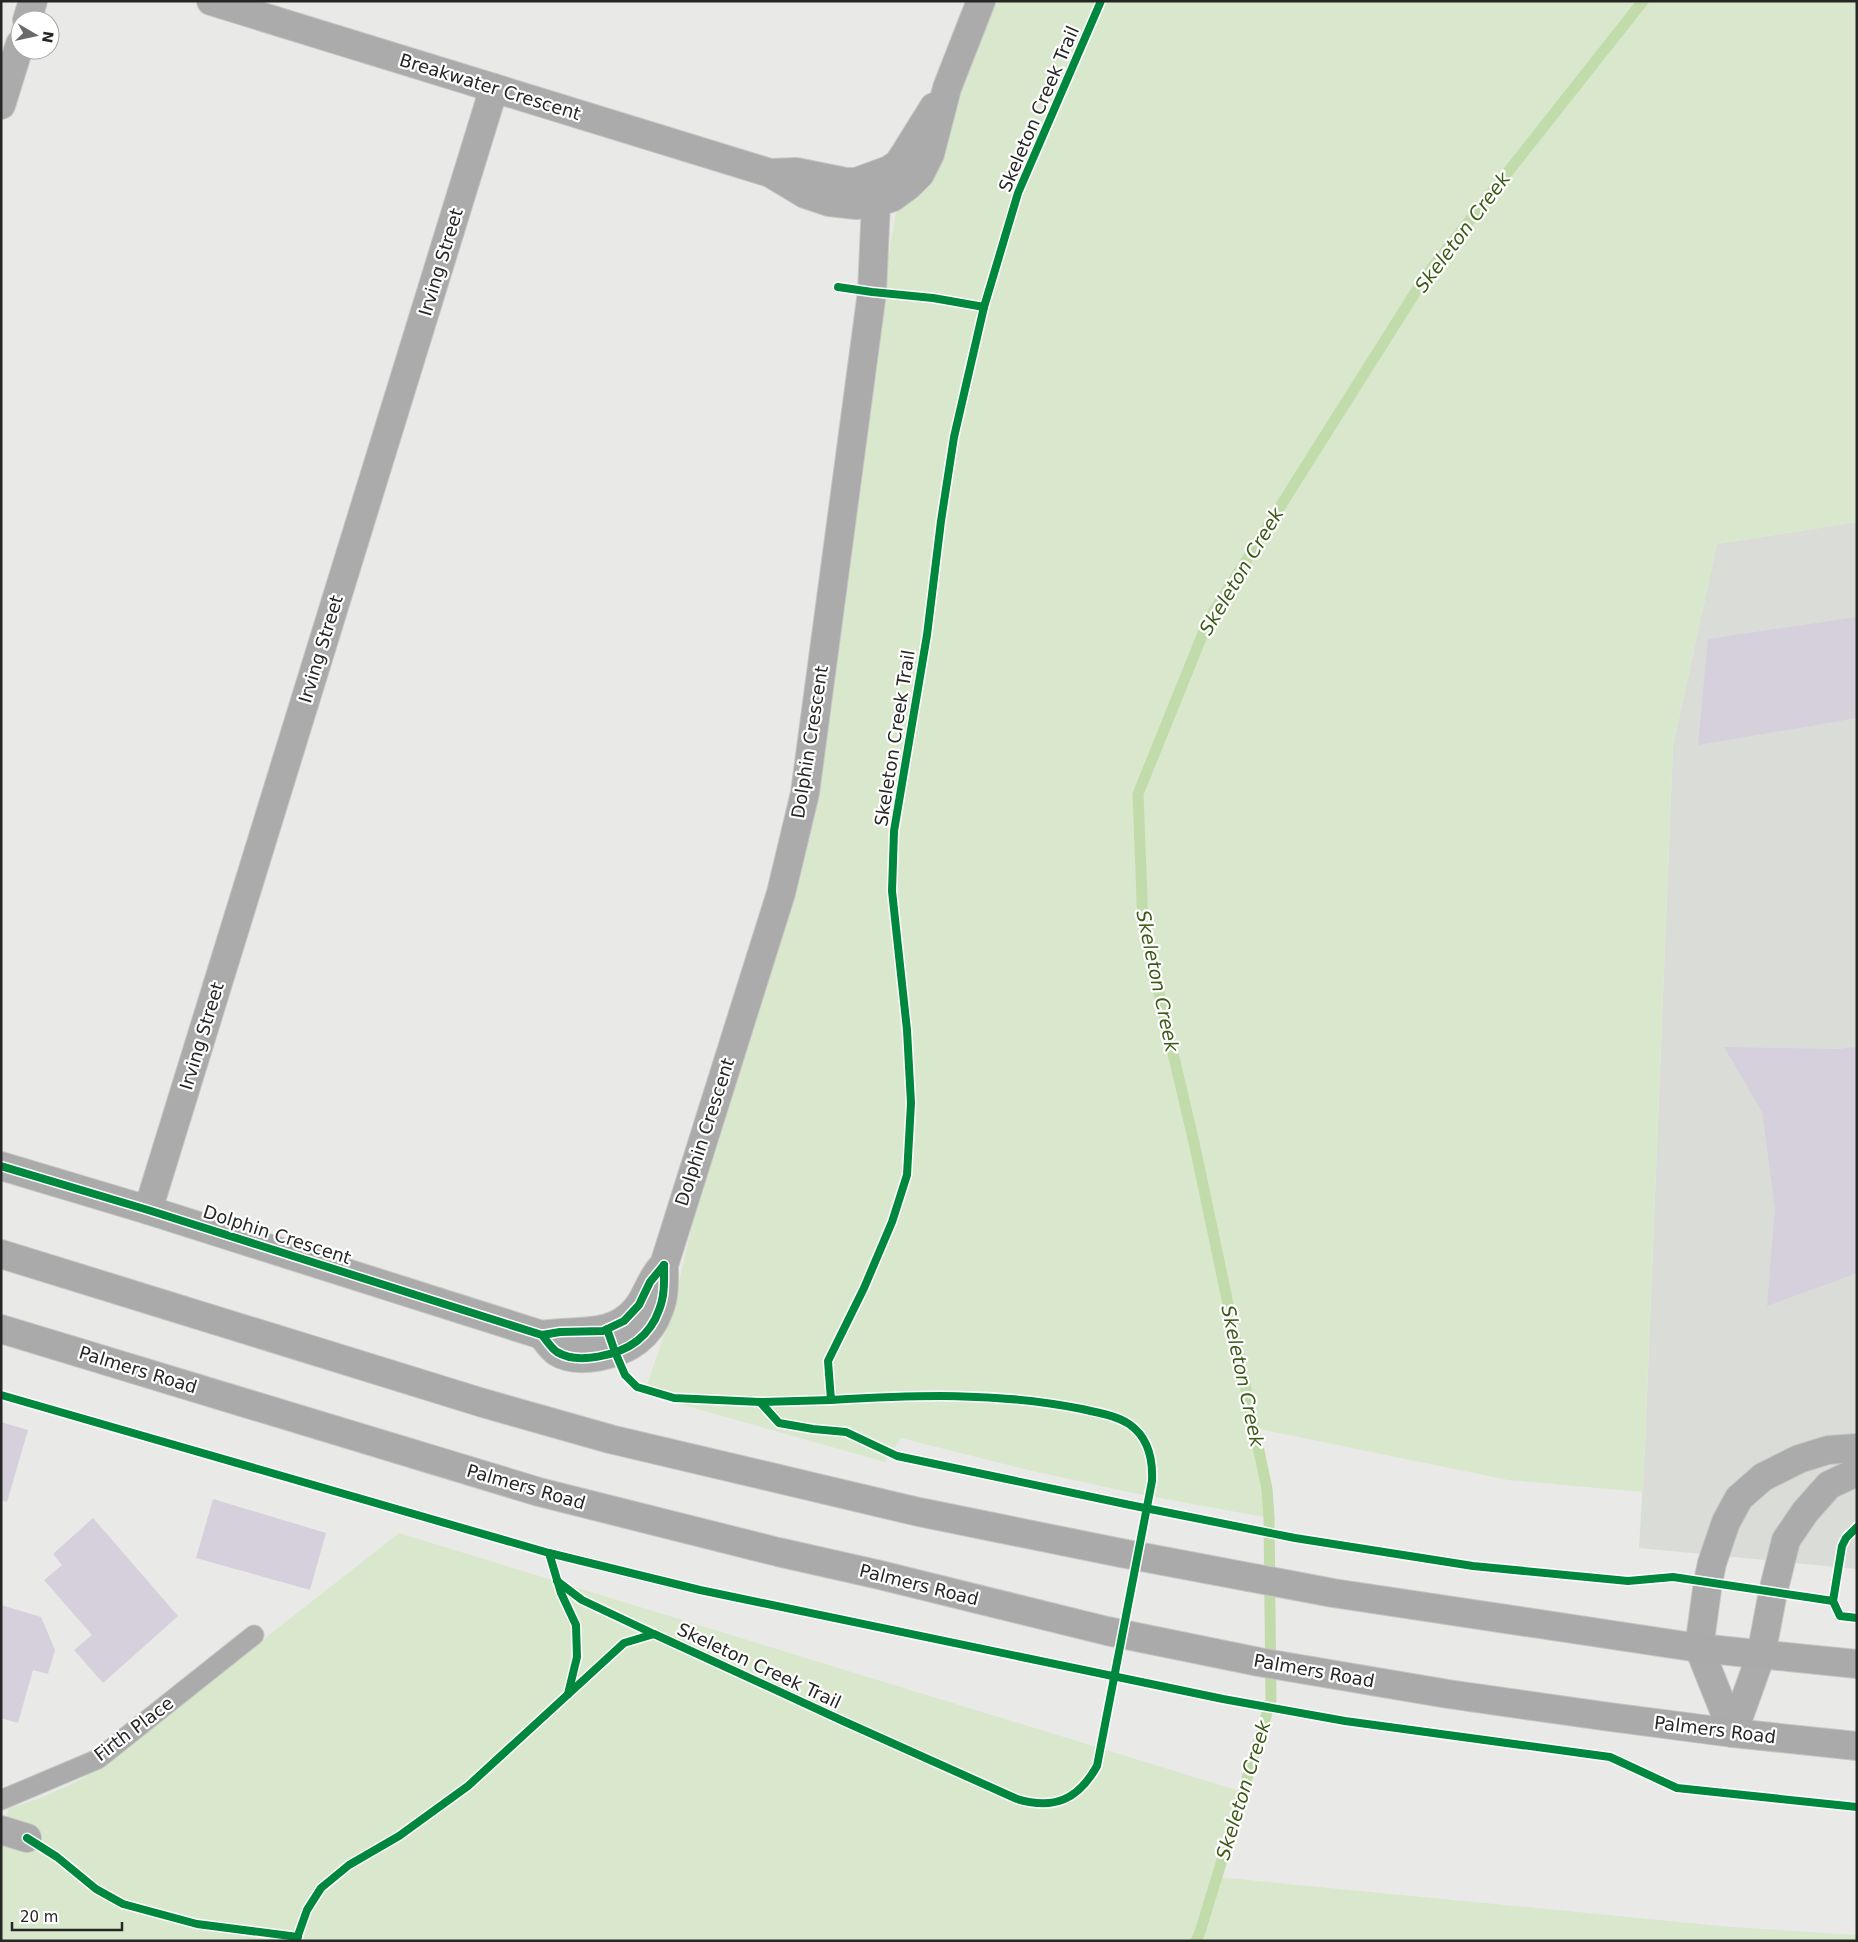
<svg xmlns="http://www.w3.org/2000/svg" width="1858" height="1942" font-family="'DejaVu Sans',sans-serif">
  <rect width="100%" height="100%" fill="#e9eae8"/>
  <!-- built -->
  <path fill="#daddd7" d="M1857,522v1047l-218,-21 6,-102 28,-701 44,-201z"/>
  <!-- green -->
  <g fill="#d9e8cc">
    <path d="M994,1h863v521l-140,22 -44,201 -30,747 -135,-12 -254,-52 13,61 2,29 -136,-25 -105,-23 -127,-32 -16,24 -241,-68 28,-83 30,-127 108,-356 73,-541 14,-81z"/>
    <path d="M399,1533l844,259 -26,85 514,50 126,8v6h-1856v-95l22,6 9,-27 -26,-8 3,-9 29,-9 38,-17 40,-27z"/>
  </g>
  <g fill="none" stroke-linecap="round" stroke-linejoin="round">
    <!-- stream -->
    <path stroke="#c2dbab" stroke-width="11" d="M1196,1941l4,-9 71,-232 -2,-182 -2,-29 -72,-342 -52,-222 -5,-131 70,-173 217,-344 218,-276"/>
  </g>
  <!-- building -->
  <g fill="#d5d0dc">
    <path d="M1857,617v101l-159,27 10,-106z"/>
    <path d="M1724,1047l113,2 20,-2v226l-90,33 8,-98 -13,-96z"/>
    <path d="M1,1422l27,8 -21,72 -6,-2z"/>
    <path d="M213,1499l113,34 -16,57 -114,-32z"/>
    <path d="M93,1518l85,98 -75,67 -29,-33 18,-15 -48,-55 18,-15 -9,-11z"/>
    <path d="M1,1605l40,12 14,33 -7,24 -15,-4 -15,53 -17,-5z"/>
  </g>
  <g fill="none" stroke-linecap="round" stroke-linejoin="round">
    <!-- lane casing -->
    <g stroke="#c6c7c5" stroke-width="21">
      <path id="lane" d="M1,1800l97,-41 156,-124"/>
    </g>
    <!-- street casing -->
    <g stroke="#c6c7c5" stroke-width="30">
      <g id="street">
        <path d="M211,1l559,172 35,21 24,8 27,3 20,-2 17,-6 15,-11 12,-12 10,-20 17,-66 34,-87"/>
        <path d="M27,20l6,-19"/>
        <path d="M1,105l19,-61"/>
        <path d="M771,173l25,-1 50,10h10l33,-12 9,-6 8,-12 28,-45"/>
        <path d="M1,1166l147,44 394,125c34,-6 71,4 95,-27 10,-12 13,-28 24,-40"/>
        <path d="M148,1210l346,-1122"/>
        <path d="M542,1335c5,6 9,13 15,17 21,13 62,3 80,-11 10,-8 18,-19 22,-31 6,-14 5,-30 5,-45l117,-372 24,-100 67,-501 4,-89 -4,-26"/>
        <path d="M1733,1733l-34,-85 9,-66 4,-19 14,-41 13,-24 24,-21 36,-18 29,-9 29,-2"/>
        <path d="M1733,1733l28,-78 12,-63 13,-52 19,-28 24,-27 28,-13"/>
        <path d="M1,1830l26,8"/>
      </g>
    </g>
    <!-- secondary casing -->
    <g stroke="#c6c7c5" stroke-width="30">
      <g id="secondary">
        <path d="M1,1254l482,149 127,36 309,73 202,41 212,40 366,55 158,16"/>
        <path d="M1,1329l538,163 239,60 102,23 227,56 152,31 189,32 162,23 123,16 124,13"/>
      </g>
    </g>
    <!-- lane -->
    <use href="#lane" stroke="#ababab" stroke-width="19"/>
    <!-- street -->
    <use href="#street" stroke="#ababab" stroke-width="28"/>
    <!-- secondary -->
    <use href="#secondary" stroke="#aaa" stroke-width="28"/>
    <!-- cycleway casing -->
    <g stroke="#fff" stroke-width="11">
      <g id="cycleway">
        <path d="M838,287l34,5 61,6 51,9"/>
        <path d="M1,1166l147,44 394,125 18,-3 43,-1 21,-10 15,-16 11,-23 14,-17"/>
        <path d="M607,1329l8,23 10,23 12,12 37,11 86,4 71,-2"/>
        <path d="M542,1335c5,6 9,13 15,17 21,13 62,3 80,-11 10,-8 18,-19 22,-31 6,-14 5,-30 5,-45"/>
        <path d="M1,1395l548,158 151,37 523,109 122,22 265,36 67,31 180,19"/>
        <path d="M760,1402l19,21 34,6 33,3 51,24 233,49 165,33 178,28 155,15 45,-4 160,24 7,15 17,2"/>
        <path d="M549,1553l12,40 15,32 1,32 -9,37"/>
        <path d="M557,1581l25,19 72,34"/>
        <path d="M1833,1601l9,-55 4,-8 11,-11"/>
        <path d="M27,1838l30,19 39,32 27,15 74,20 101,13"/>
        <path d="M296,1941l11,-31 14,-22 28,-23 50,-29 69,-50 156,-143 30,-9 189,87 174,78c37,11 61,1 80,-33l55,-285c1,-22 -4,-44 -23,-57 -14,-9 -31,-11 -47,-15 -84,-17 -166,-14 -251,-9l-3,-39 36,-73 28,-66 15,-47 4,-72 -4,-73 -15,-139 2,-60 33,-196 14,-114 13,-84 30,-130 34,-114 83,-192"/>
      </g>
    </g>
    <!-- cycleway -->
    <use href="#cycleway" stroke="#00873e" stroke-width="8"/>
  </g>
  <g text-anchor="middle" stroke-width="4.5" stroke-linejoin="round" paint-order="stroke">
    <!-- street labels -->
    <g font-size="18" fill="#262625" stroke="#fff">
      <text transform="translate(490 87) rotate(17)" y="6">Breakwater Crescent</text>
      <text transform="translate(1039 109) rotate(-67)" y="6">Skeleton Creek Trail</text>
      <text transform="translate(441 262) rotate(-73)" y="6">Irving Street</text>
      <text transform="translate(321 649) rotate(-73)" y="6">Irving Street</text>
      <text transform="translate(895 738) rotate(-81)" y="6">Skeleton Creek Trail</text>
      <text transform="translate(810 742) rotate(-81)" y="6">Dolphin Crescent</text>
      <text transform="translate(202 1036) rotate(-73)" y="6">Irving Street</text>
      <text transform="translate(705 1132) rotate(-72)" y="6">Dolphin Crescent</text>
      <text transform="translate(277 1235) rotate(18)" y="6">Dolphin Crescent</text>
      <text transform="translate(138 1370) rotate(17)" y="6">Palmers Road</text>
      <text transform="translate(526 1487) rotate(16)" y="6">Palmers Road</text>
      <text transform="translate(919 1585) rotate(14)" y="6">Palmers Road</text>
      <text transform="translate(759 1666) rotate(25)" y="6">Skeleton Creek Trail</text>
      <text transform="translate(1314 1671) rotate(10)" y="6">Palmers Road</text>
      <text transform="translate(134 1729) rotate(-37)" y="6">Firth Place</text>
      <text transform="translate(1715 1730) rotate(7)" y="6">Palmers Road</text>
    </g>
    <!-- water labels -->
    <g font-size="19" font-style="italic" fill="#3b5a16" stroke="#fff">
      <text transform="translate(1462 232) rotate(-53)" y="7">Skeleton Creek</text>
      <text transform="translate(1241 571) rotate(-59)" y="7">Skeleton Creek</text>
      <text transform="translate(1158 981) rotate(78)" y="7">Skeleton Creek</text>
      <text transform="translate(1243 1376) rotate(78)" y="7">Skeleton Creek</text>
      <text transform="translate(1243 1790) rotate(-73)" y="7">Skeleton Creek</text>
    </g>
  </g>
  <!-- border -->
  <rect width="1858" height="1942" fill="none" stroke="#262625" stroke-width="5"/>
  <!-- north arrow -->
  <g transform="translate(35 35) rotate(99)"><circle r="24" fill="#ffffff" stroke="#a8a8a8"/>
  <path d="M0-4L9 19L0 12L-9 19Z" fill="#6a6b69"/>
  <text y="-8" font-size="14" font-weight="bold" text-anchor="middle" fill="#262625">N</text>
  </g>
  <!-- scale -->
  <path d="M12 1922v8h110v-8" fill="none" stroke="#262625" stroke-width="2.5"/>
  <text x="20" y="1922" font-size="15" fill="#262625" stroke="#ffffff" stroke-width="4" paint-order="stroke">20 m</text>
</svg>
